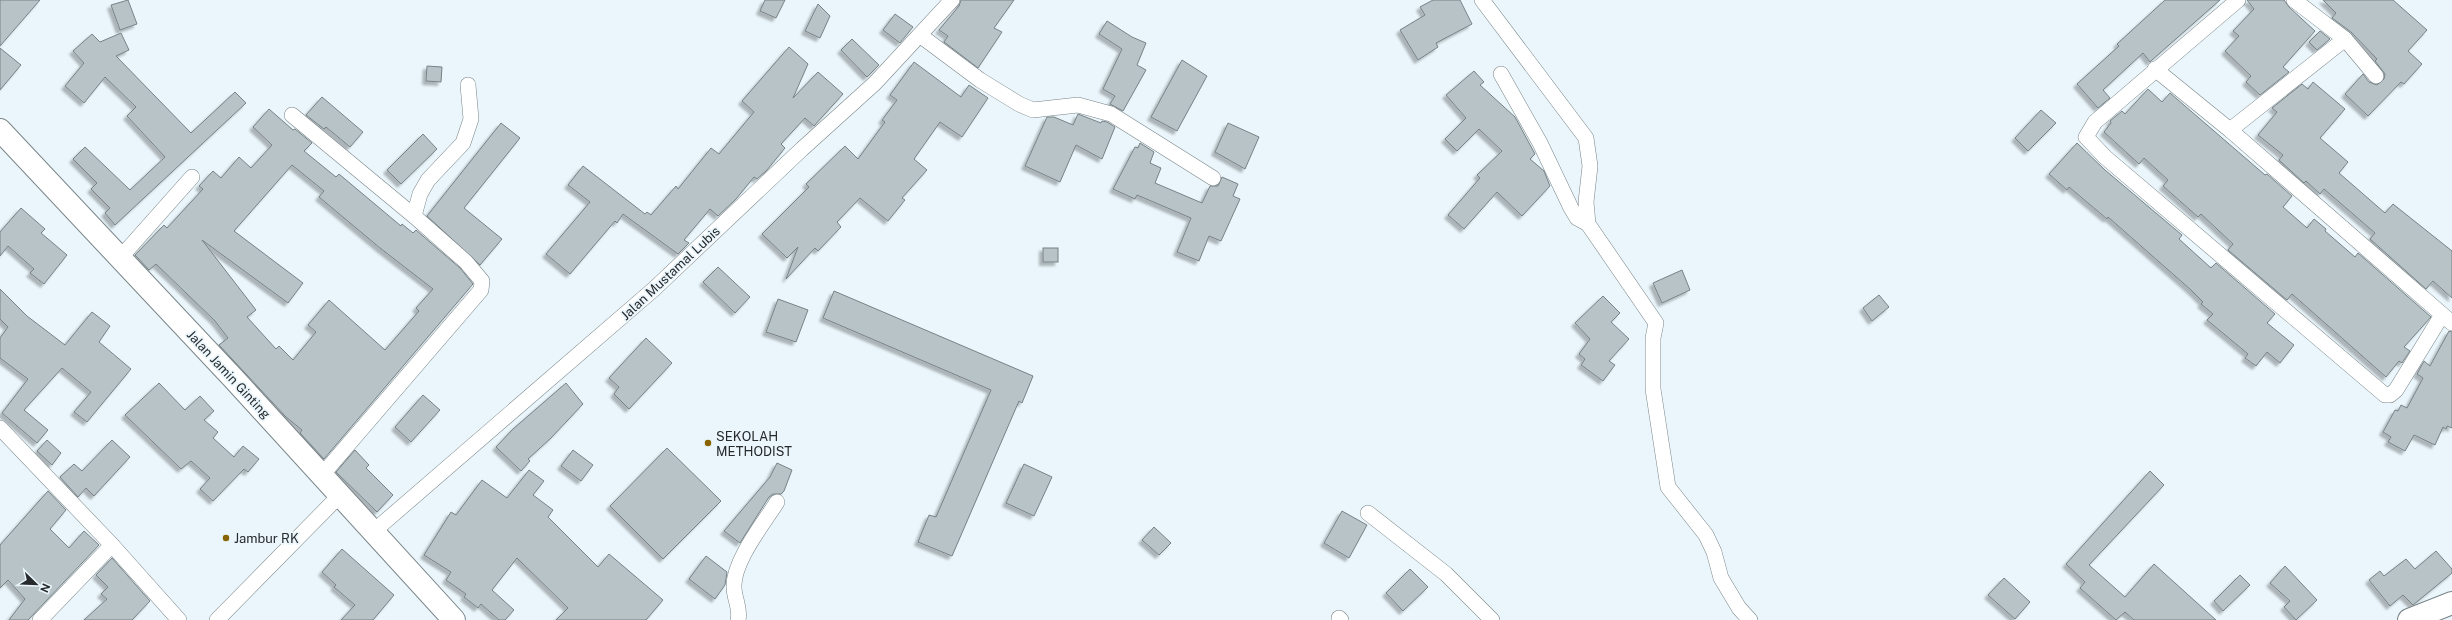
<svg xmlns="http://www.w3.org/2000/svg" width="2452" height="620" font-family="'Public Sans',sans-serif">
  <defs>
    <filter id="shadow"><feDropShadow dx="-3.5" dy="3.5" stdDeviation="1" flood-color="#0004"/></filter>
  </defs>
  <rect width="100%" height="100%" fill="#eaf6fb"/>
  <!-- building -->
  <g fill="#b7c3c7" stroke="#778286" fill-rule="evenodd" filter="url(#shadow)">
    <path d="M0,0h40l-40,46z"/>
    <path d="M128,0l9,24 -17,6 -9,-25z"/>
    <path d="M765,0h20l-9,18 -16,-7z"/>
    <path d="M961,0h53l-20,28 8,4 -24,36 -34,-26 4,-6 -9,-6 20,-24z"/>
    <path d="M1433,0h27l12,24 -36,19 2,4 -20,13 -18,-30 25,-15 -5,-8z"/>
    <path d="M2165,0h55l-68,60 -2,2 -7,-9 -40,37 7,8 -12,10 -21,-24 42,-38 -2,-2z"/>
    <path d="M2247,0h37l5,7 26,24 -32,36 6,5 -29,23 -14,-13 5,-6 -26,-25 14,-15 -6,-5 21,-22z"/>
    <path d="M2323,0h70l34,30 -19,21 14,13 -18,20 -3,-2 -33,34 -23,-22 18,-20 6,8 8,3 7,-6 1,-5 -10,-13 2,-2 -26,-27 -19,-14 4,-5z"/>
    <path d="M818,4l12,12 -10,22 -15,-7z"/>
    <path d="M895,14l18,13 -13,16 -17,-13z"/>
    <path d="M1107,21l25,16 14,6 -9,22 9,5 -23,41 -13,-7 5,-8 -12,-7 19,-40 -23,-15z"/>
    <path d="M2320,31l10,8 -13,11 -8,-8z"/>
    <path d="M121,33l8,17 -13,6 75,77 44,-41 11,11 -131,122 -10,-12 5,-5 -19,-19 6,-6 -24,-24 12,-12 45,43 35,-33 -38,-41 9,-9 -31,-30 -21,26 -19,-17 19,-23 -11,-12 19,-17 8,8z"/>
    <path d="M852,39l27,26 -12,12 -26,-27z"/>
    <path d="M789,47l19,17 -15,34 25,-26 25,22 -29,32 -9,-8 -24,26 4,4 -18,22 -10,9 -3,-2 -18,22 -18,17 -8,-7 -26,31 5,3 -11,11 -55,-40 -6,9 -2,-2 -45,53 -24,-20 44,-52 -22,-17 15,-19 62,48 2,-2 4,3 25,-29 2,3 33,-41 8,6 35,-42 -12,-11z"/>
    <path d="M0,48l21,17 -21,25z"/>
    <path d="M1182,60l25,16 -30,55 -26,-14z"/>
    <path d="M914,62l47,35 8,-12 19,13 -26,39 -22,-15 -26,37 13,11 -25,28 3,2 -17,21 -28,-23 -23,24 4,5 -23,24 -3,-3 -29,31 12,-32 -11,11 -25,-24 47,-47 -3,-3 39,-38 13,13 27,-37 -3,-2 15,-20 -7,-5z"/>
    <path d="M427,66l15,1 -1,15 -15,-1z"/>
    <path d="M1474,71l10,11 -4,3 35,32 20,37 -5,5 14,12 6,15 -28,30 -25,-24 -33,37 -16,-14 32,-37 -3,-3 25,-24 -23,-22 -22,22 -12,-12 21,-21 -20,-23z"/>
    <path d="M2313,82l32,27 -25,29 28,24 -9,11 46,40 8,-9 59,47v47l-19,-17 -7,8 -56,-50 5,-6 -51,-44 -4,5 -14,-13 -2,2 -25,-23 4,-5 -25,-20 19,-23 -5,-4 30,-24 6,5z"/>
    <path d="M2148,89l14,13 8,-9 95,82 2,-1 25,22 -9,11 24,21 7,-9 12,10 -1,2 30,26 3,-4 73,64 -27,30 6,4 -8,12 -3,-2 -13,16 -94,-83 -5,6 -59,-50 5,-6 -32,-30 -3,3 -35,-31 5,-6 -24,-22 -5,6 -35,-32 7,-9 -1,-2 12,-10 3,3z"/>
    <path d="M322,97l41,35 -13,15 -24,-20 -2,2 -18,-14z"/>
    <path d="M269,109l24,21 2,-1 17,14 -8,8 32,26 3,-3 62,52 1,-2 11,9 3,-3 44,38 13,16 -149,175 -24,-26 2,-3 -16,-13 -67,-72 9,-7 -13,-17 -59,-57 -7,6 -14,-15 29,-30 3,3 36,-39 -4,-3 14,-15 8,7 18,-21 12,11 21,-23 -19,-18zM292,165l32,26 -5,6 61,51 53,41 -17,19 3,3 -34,39 -56,-50 -21,25 8,7 -23,28 -14,-14 -3,3 -29,-32 9,-7 -54,-70 86,63 15,-20 -69,-52z"/>
    <path d="M2041,110l15,13 -28,28 -13,-13z"/>
    <path d="M1078,114l23,9 1,-2 5,1 8,5 -13,32 -26,-14 -16,37 -35,-16 22,-49h7l19,8z"/>
    <path d="M501,123l19,15 -56,70 38,31 -22,26 -53,-49z"/>
    <path d="M1228,123l31,14 -14,32 -30,-17z"/>
    <path d="M423,134l14,15 -36,35 -14,-14z"/>
    <path d="M1140,143l14,9 -4,11 11,5 -6,15 47,20 8,-17h8l4,-9 16,7 -5,12 7,3 -19,42 -12,-5 -10,25 -22,-9 14,-34 -54,-23 -2,4 -22,-10 22,-42 3,1z"/>
    <path d="M2077,143l28,27 77,65 -3,4 32,29 5,-5 59,51 -8,9 27,22 -14,18 -13,-11 -11,14 -11,-8 3,-4 -41,-34 6,-6 -12,-10 2,-2 -12,-12 -83,-73 -1,2 -38,-32 -2,3 -18,-16z"/>
    <path d="M21,208l24,21 -4,4 26,22 -23,29 -14,-11 4,-4 -26,-23 -8,10v-24z"/>
    <rect x="1043" y="248" width="15" height="14"/>
    <path d="M718,267l32,30 -15,16 -32,-31z"/>
    <path d="M1682,270l8,20 -28,13 -9,-20z"/>
    <path d="M0,289l27,27 38,29 27,-33 18,14 -11,16 32,27 -44,53 -13,-10 17,-20 -29,-24 -38,42 24,20 -11,13 -35,-30 26,-34 -28,-21v-20l8,-11 -8,-8z"/>
    <path d="M834,291l199,85 -11,27 -3,-2 -67,155 -34,-14 11,-27 7,2 55,-127 -168,-72z"/>
    <path d="M1879,295l10,12 -17,14 -9,-13z"/>
    <path d="M1603,296l17,17 -9,9 18,17 -20,22 6,4 -12,16 -22,-16 4,-6 -6,-5 11,-15 -15,-16z"/>
    <path d="M778,299l30,11 -12,32 -30,-10z"/>
    <path d="M2449,331l3,1v96l-5,-2 -1,3 -3,-2 -8,18 -21,-10 -9,16 -17,-9 3,-5 -8,-5 12,-22 3,1 3,-6 6,3 16,-30 -6,-4 7,-13 6,5z"/>
    <path d="M646,338l26,25 -43,46 -15,-15 5,-7 -10,-9z"/>
    <path d="M159,383l26,27 15,-14 14,15 -10,9 14,12 -5,6 21,19 9,-11 16,13 -11,13 -4,-3 -31,32 -13,-12 10,-11 -19,-17 -10,8 -56,-54z"/>
    <path d="M566,383l17,21 -32,34 -23,21 2,2 -9,10 -25,-24 17,-18z"/>
    <path d="M423,395l17,15 -29,32 -16,-15z"/>
    <path d="M47,440l14,13 -9,12 -15,-14z"/>
    <path d="M112,440l18,17 -36,39 -8,-8 -8,9 -18,-20 14,-13 8,7z"/>
    <path d="M667,448l54,53 -58,58 -53,-53z"/>
    <path d="M355,450l14,15 -3,3 27,27 -16,17 -41,-40z"/>
    <path d="M573,450l20,15 -12,16 -20,-15z"/>
    <path d="M777,463l15,7 -8,21 -3,3h-8l-4,3 -29,46 -16,-12 46,-54z"/>
    <path d="M1024,464l28,13 -18,39 -28,-13z"/>
    <path d="M529,470l15,11 -11,14 20,15 -5,7 50,50 11,-13 54,46 -17,20h-90l12,-12 -51,-50 -25,32 22,20 -9,10h-6l-18,-16 -3,4 -14,-11 2,-3 -20,-14 5,-8 -27,-17 27,-43 5,3 26,-35 25,18z"/>
    <path d="M2150,471l14,14 -75,80 36,32 29,-33 62,56h-82l-9,-8 -9,8 -36,-32 5,-6 -19,-18z"/>
    <path d="M48,491l18,19 -16,19 19,19 15,-17 15,14 -71,75h-19l16,-21 -17,-19 -8,8v-43z"/>
    <path d="M1342,511l25,14 -18,33 -25,-15z"/>
    <path d="M1154,527l17,16 -12,12 -17,-15z"/>
    <path d="M342,549l52,46 -21,25h-32l14,-15 -21,-18 2,-2 -14,-13z"/>
    <path d="M2436,551l16,18v4l-39,32 -10,-10 -13,11 -21,-26 11,-9 4,5 22,-17 9,10z"/>
    <path d="M706,556l21,16 -2,13 -10,14 -26,-20z"/>
    <path d="M112,558l38,43 -18,19h-48l23,-21 -6,-5 7,-7 -12,-12z"/>
    <path d="M2285,566l32,34 -21,20 -12,-13 6,-6 -20,-18z"/>
    <path d="M1410,569l18,18 -25,24 -17,-18z"/>
    <path d="M2240,575l10,10 -27,26 -9,-10z"/>
    <path d="M2004,578l26,24 -15,17 -27,-24z"/>
  </g>
  <g fill="none" stroke-linecap="round" stroke-linejoin="round">
    <!-- street casing -->
    <g stroke="#798488" stroke-width="16">
      <g id="street">
        <path d="M1482,0l104,138 4,28 -4,36 2,22 68,99 -3,15v51l15,98 38,48 8,17 7,26 18,30 11,12"/>
        <path d="M2238,0l-143,122 -9,15 19,20 280,238h5l6,-5 46,-75"/>
        <path d="M2294,0l51,39 31,37"/>
        <path d="M921,36l59,44 39,24 14,6 45,-5 33,9 102,64"/>
        <path d="M2155,69l75,61 222,193"/>
        <path d="M1501,74l39,69 31,65 6,10 11,6"/>
        <path d="M292,115l122,101 52,46 16,19 -1,9 -159,185"/>
        <path d="M2230,130l115,-91"/>
        <path d="M414,216l6,-22 8,-14 35,-37 8,-24 -3,-34"/>
        <path d="M120,258l72,-81"/>
        <path d="M0,428l112,117 67,75"/>
        <path d="M1368,513l78,61 46,46"/>
        <path d="M374,531l280,-242 148,-140 73,-66 77,-83"/>
        <path d="M1339,618l2,2"/>
        <path d="M40,620l72,-75"/>
        <path d="M217,620l123,-125"/>
        <path d="M738,620c3,-12 -4,-21 -4,-33 -1,-26 30,-64 43,-85"/>
      </g>
    </g>
    <!-- primary casing -->
    <g stroke="#798488" stroke-width="24">
      <path id="primary" d="M2409,620l43,-17"/>
    </g>
    <!-- highway casing -->
    <g stroke="#798488" stroke-width="24">
      <path id="highway" d="M0,130l233,248 221,242"/>
    </g>
    <!-- street -->
    <use href="#street" stroke="#fff" stroke-width="15"/>
    <!-- primary -->
    <use href="#primary" stroke="#fff" stroke-width="22"/>
    <!-- highway -->
    <use href="#highway" stroke="#fff" stroke-width="22"/>
  </g>
  <!-- markers -->
  <g fill="#896301" stroke="#eaf6fb" stroke-width="1.5">
    <circle cx="708" cy="443" r="4"/>
    <circle cx="226" cy="538" r="4"/>
  </g>
  <g text-anchor="middle" stroke-width="3.5" stroke-linejoin="round" paint-order="stroke">
    <!-- street labels -->
    <g font-size="13" fill="#262a2c" stroke="#eaf6fb">
      <text transform="translate(670 273) rotate(-43)" y="5">Jalan Mustamal Lubis</text>
      <text transform="translate(229 374) rotate(47)" y="5">Jalan Jamin Ginting</text>
    </g>
    <!-- poi labels -->
    <g font-size="13" fill="#262a2c" stroke="#eaf6fb" text-anchor="start">
      <text x="716" y="441">SEKOLAH<tspan x="716" dy="15">METHODIST</tspan></text>
      <text x="234" y="543">Jambur RK</text>
    </g>
  </g>
  <!-- north arrow -->
  <g transform="translate(36 584) rotate(113)" stroke="#eaf6fb" stroke-width="3" paint-order="stroke">
  <path d="M0-3L7 15L0 10L-7 15Z" fill="#262a2c"/>
  <text y="-6" font-size="11" font-weight="bold" text-anchor="middle" fill="#262a2c">N</text>
  </g>
</svg>
